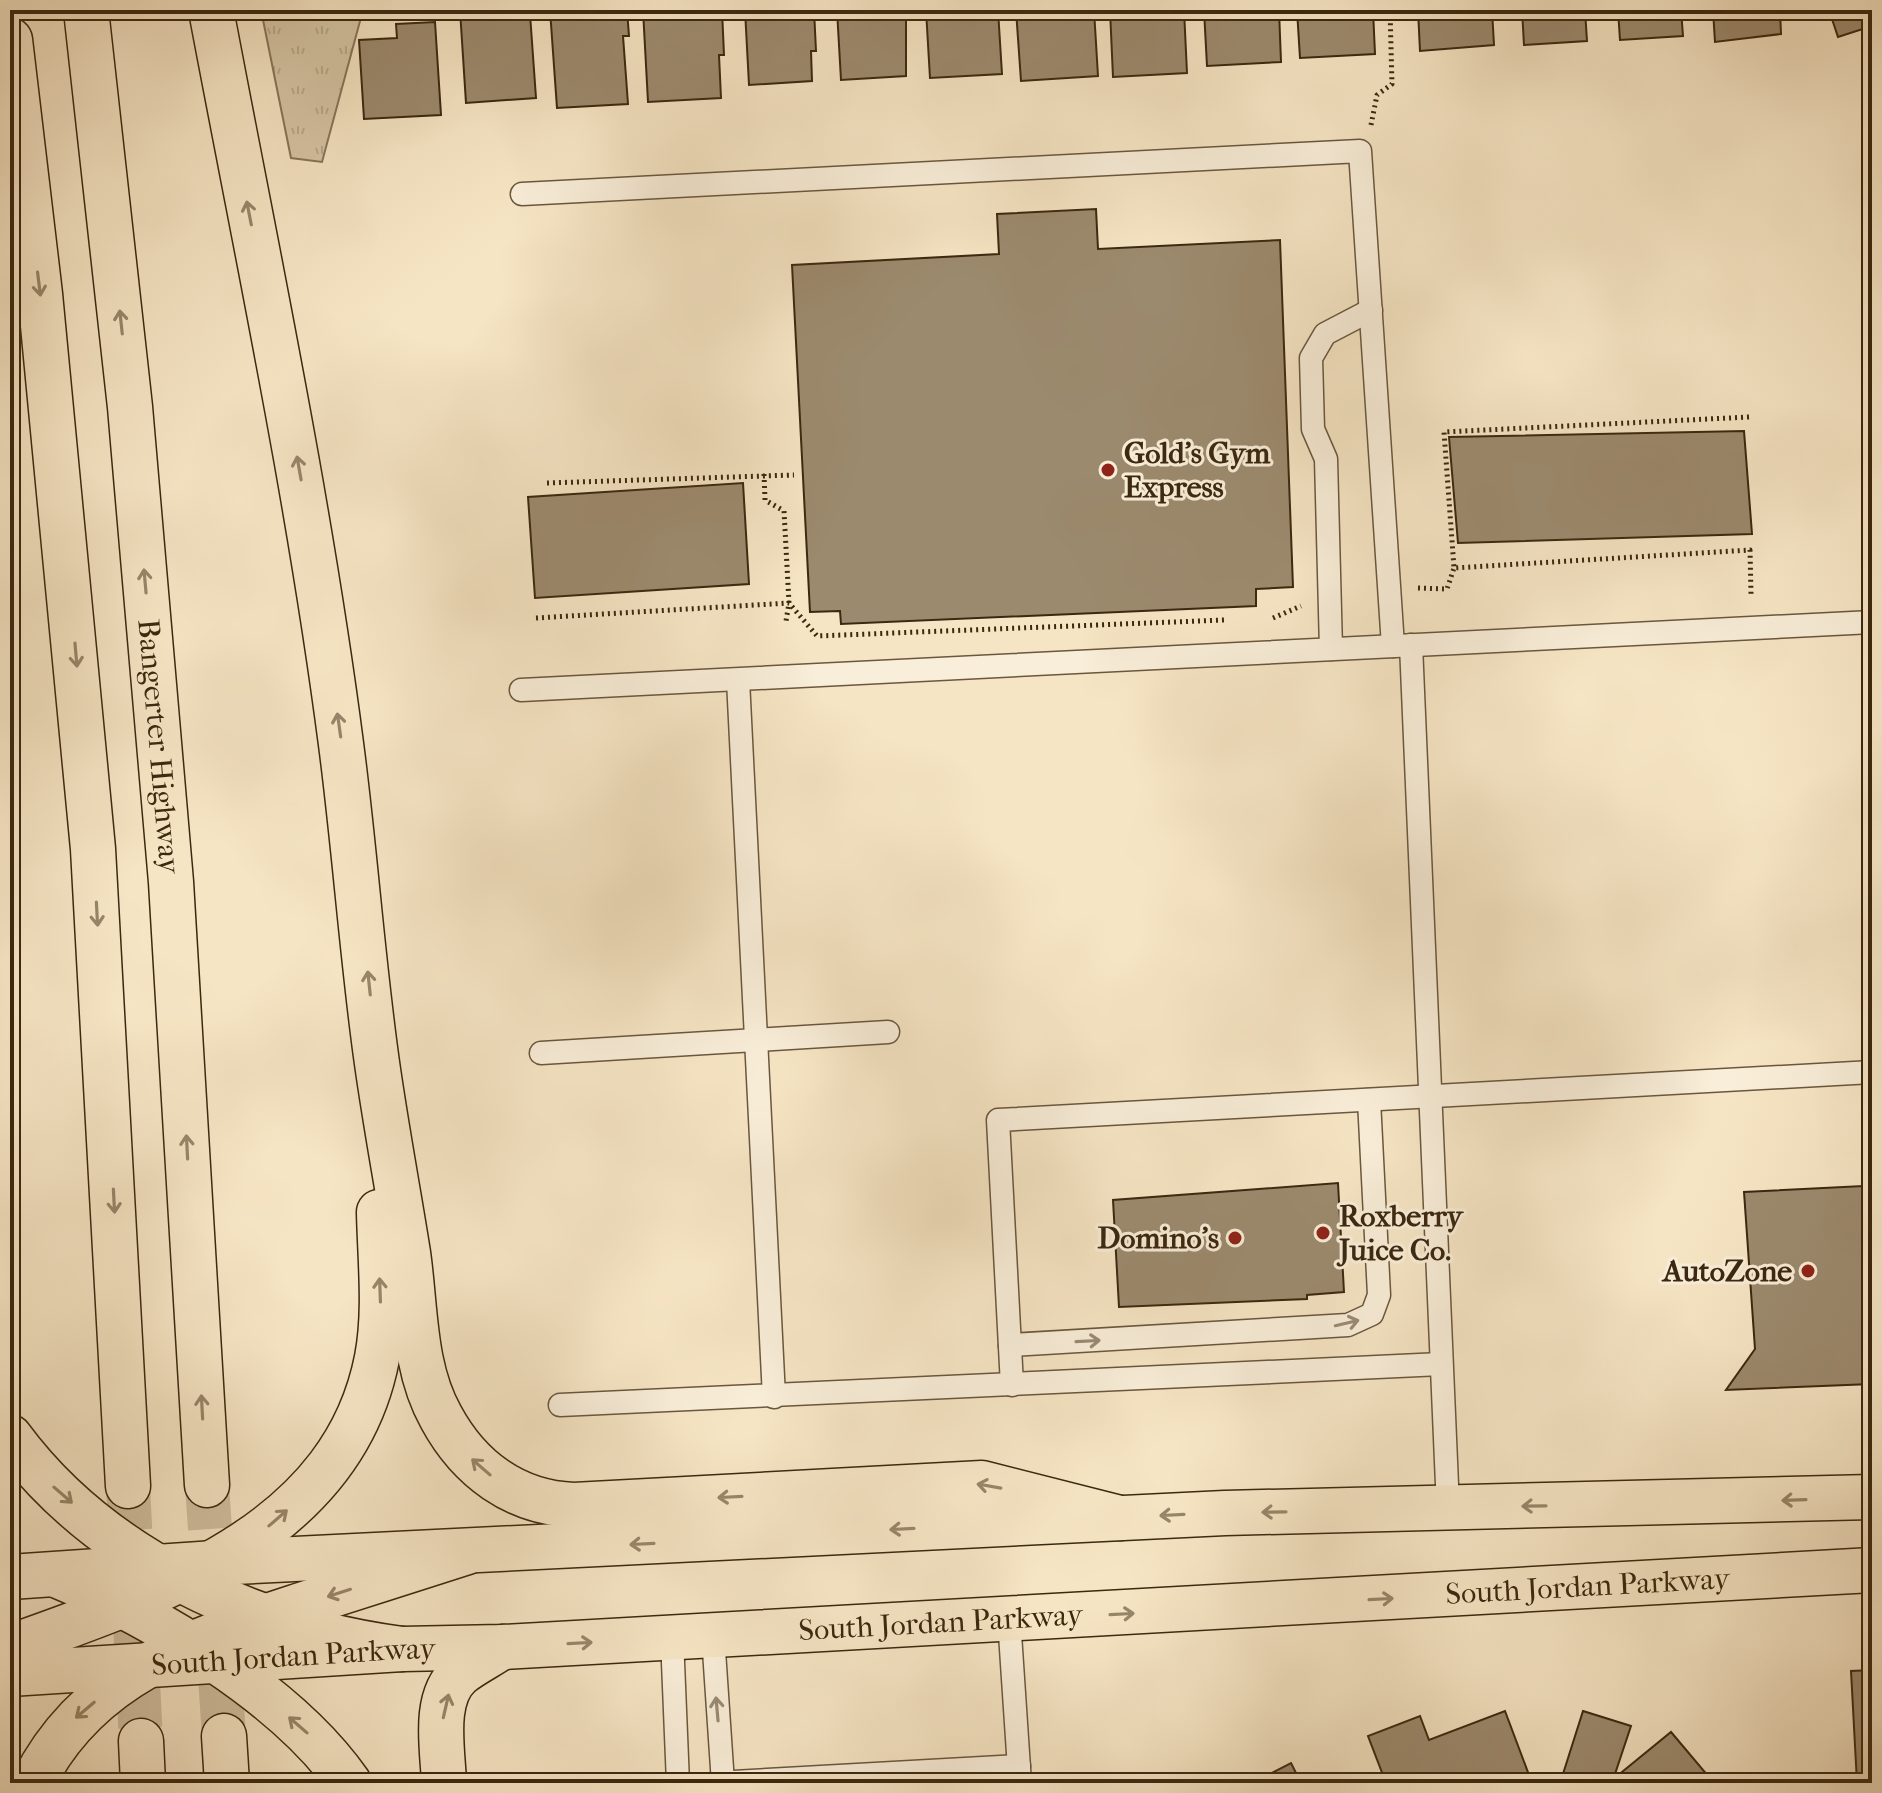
<svg xmlns="http://www.w3.org/2000/svg" width="1882" height="1793" font-family="'IM FELL French Canon',serif">
  <defs>
    <pattern id="grass-tufts" width="24" height="20" patternUnits="userSpaceOnUse" patternTransform="scale(2)"><rect width="24" height="20" fill="#d6c5a5"/><path d="M3 7l-1-3M5 7V3M7 7l1-3M15 17l-1-3M17 17v-4M19 17l1-3" fill="none" stroke="#b9a98d"/></pattern>
  </defs>
  <rect width="100%" height="100%" fill="#f6e5c4"/>
  <filter id="stains"><feTurbulence type="fractalNoise" baseFrequency=".0025" numOctaves="4"/><feColorMatrix values="0 0 0 0 .2 0 0 0 0 .09 0 0 0 0 .02 0 0 0 .5 -.17"/></filter>
  <radialGradient id="worn" r=".72"><stop offset=".6" stop-color="#630" stop-opacity="0"/><stop offset="1" stop-color="#630" stop-opacity=".3"/></radialGradient>
  <!-- grass -->
  <path fill="url(#grass-tufts)" stroke="#88765a" stroke-width="2" d="M261,10h102l-41,152 -31,-4z"/>
  <!-- building -->
  <g fill="#9c8a6e" stroke="#3b2810" stroke-width="2">
    <path d="M460,10h36v6l34,-2 6,84 -70,5z"/>
    <path d="M550,10h77l2,26h-6l5,68 -71,4z"/>
    <path d="M643,10h79l2,45h-5l2,43 -73,4z"/>
    <path d="M745,10h69l2,41h-5l1,30 -63,4z"/>
    <path d="M837,10h69v66l-65,4z"/>
    <path d="M926,10h72l4,64 -72,4z"/>
    <path d="M1016,10h78l4,66 -77,5z"/>
    <path d="M1110,10h74l3,63 -74,4z"/>
    <path d="M1204,10h75l2,52 -74,4z"/>
    <path d="M1297,10h76l2,44 -75,4z"/>
    <path d="M1418,10h74l2,35 -74,6z"/>
    <path d="M1522,10h63l2,31 -63,4z"/>
    <path d="M1618,10h63l2,26 -63,4z"/>
    <path d="M1713,10h67l1,24 -66,8z"/>
    <path d="M1829,10h43v16l-34,11z"/>
    <path d="M435,22l6,93 -77,4 -5,-79 38,-2 -1,-14z"/>
    <path d="M1096,209l2,40 182,-9 13,347 -37,2v17l-415,18 -1,-13 -30,1 -18,-347 207,-11 -2,-40z"/>
    <path d="M1744,431l8,103 -294,9 -9,-106z"/>
    <path d="M743,483l6,101 -214,14 -7,-101z"/>
    <path d="M1338,1183l6,109 -37,3v4l-188,8 -6,-107z"/>
    <path d="M1863,1186l8,198 -145,6 29,-41 -11,-157z"/>
    <path d="M1872,1670v113h-15l-6,-112z"/>
    <path d="M1505,1711l27,72h-146l-18,-47 52,-20 9,24z"/>
    <path d="M1583,1711l48,15 -19,57h-32l-18,-6z"/>
    <path d="M1671,1732l43,51h-86l-6,-11z"/>
    <path d="M1291,1763l10,20h-49z"/>
  </g>
  <g fill="none" stroke-linecap="round" stroke-linejoin="round">
    <!-- motorway-tunnel -->
    <g stroke="#d1bfa0" stroke-width="44" stroke-dasharray="44 22" stroke-linecap="butt">
      <path d="M207,1485l17,251"/>
      <path d="M128,1486l13,255"/>
    </g>
    <!-- service casing -->
    <g stroke="#6a573d" stroke-width="25">
      <g id="service">
        <path d="M522,194l838,-43 33,495"/>
        <path d="M1411,645l37,863"/>
        <path d="M1331,649l-5,-190 -13,-30 -2,-71 14,-24 46,-24"/>
        <path d="M738,680l36,717"/>
        <path d="M521,690l1351,-68"/>
        <path d="M541,1053l347,-21"/>
        <path d="M1010,1345l338,-20 24,-11 7,-19 -10,-195"/>
        <path d="M1012,1385l-14,-265 874,-48"/>
        <path d="M560,1405l881,-41"/>
        <path d="M1009,1619l11,164"/>
        <path d="M713,1636l10,147"/>
        <path d="M672,1638l6,145"/>
        <path d="M715,1783l304,-17"/>
      </g>
    </g>
    <!-- primary casing -->
    <g stroke="#3b2810" stroke-width="47">
      <g id="primary">
        <path d="M10,1577l205,-14 1010,-50 647,-16"/>
        <path id="s1" d="M10,1674l392,-25 100,-2 1370,-77"/>
      </g>
    </g>
    <!-- motorway casing -->
    <g stroke="#3b2810" stroke-width="47">
      <g id="motorway">
        <path id="s2" d="M86,10l44,397 41,475 36,603"/>
        <path d="M211,10c46,244 98,488 130,734 14,106 21,213 36,319 9,64 21,127 31,190 8,55 5,114 33,164 28,52 74,86 133,88l408,-22 138,35"/>
        <path d="M10,40l30,254 53,555 35,637"/>
        <path d="M10,1437c90,122 245,193 392,212"/>
        <path d="M56,1575c99,41 231,119 293,208"/>
        <path d="M10,1647c148,-53 333,-113 367,-289 9,-47 3,-98 2,-146"/>
        <path d="M224,1736l3,47"/>
        <path d="M141,1741l2,42"/>
        <path d="M33,1783c54,-109 158,-142 265,-177 56,-18 113,-36 169,-54"/>
        <path d="M444,1783c-1,-32 -12,-85 16,-109 12,-10 29,-18 42,-27"/>
      </g>
    </g>
    <!-- path -->
    <g stroke="#3b2810" stroke-width="5" stroke-dasharray="2 4" stroke-linecap="butt">
      <path d="M1371,125l6,-30 15,-11 -2,-74"/>
      <path d="M1749,417l-305,15 10,136 296,-18 1,44"/>
      <path d="M764,474l1,26 19,11 5,92 -3,18"/>
      <path d="M547,483l247,-8"/>
      <path d="M1418,588l29,1 7,-21"/>
      <path d="M536,618l253,-15 28,33 407,-16"/>
      <path d="M1273,618l28,-12"/>
    </g>
    <!-- service -->
    <use href="#service" stroke="#f9eed9" stroke-width="22"/>
    <!-- primary -->
    <use href="#primary" stroke="#f6e5c4" stroke-width="44"/>
    <!-- motorway -->
    <use href="#motorway" stroke="#f6e5c4" stroke-width="44"/>
  </g>
  <!-- one-way arrows -->
  <defs><path id="oneway-shaft" d="M-6 0H5M1.5-3L5.5 0L1.5 3" fill="none" stroke-width="1.6" stroke-linecap="round" stroke-linejoin="round" transform="scale(2)"/></defs>
  <g stroke="#98866a">
    <use href="#oneway-shaft" transform="translate(249 213) rotate(-101)"/>
    <use href="#oneway-shaft" transform="translate(39 284) rotate(83)"/>
    <use href="#oneway-shaft" transform="translate(121 322) rotate(-96)"/>
    <use href="#oneway-shaft" transform="translate(299 468) rotate(-100)"/>
    <use href="#oneway-shaft" transform="translate(145 581) rotate(-95)"/>
    <use href="#oneway-shaft" transform="translate(76 655) rotate(85)"/>
    <use href="#oneway-shaft" transform="translate(339 725) rotate(-98)"/>
    <use href="#oneway-shaft" transform="translate(97 914) rotate(87)"/>
    <use href="#oneway-shaft" transform="translate(369 983) rotate(-96)"/>
    <use href="#oneway-shaft" transform="translate(187 1147) rotate(-93)"/>
    <use href="#oneway-shaft" transform="translate(114 1201) rotate(87)"/>
    <use href="#oneway-shaft" transform="translate(380 1290) rotate(-92)"/>
    <use href="#oneway-shaft" transform="translate(202 1407) rotate(-93)"/>
    <use href="#oneway-shaft" transform="translate(481 1467) rotate(-139)"/>
    <use href="#oneway-shaft" transform="translate(989 1486) rotate(-170)"/>
    <use href="#oneway-shaft" transform="translate(63 1495) rotate(41)"/>
    <use href="#oneway-shaft" transform="translate(730 1497) rotate(177)"/>
    <use href="#oneway-shaft" transform="translate(1794 1500) rotate(178)"/>
    <use href="#oneway-shaft" transform="translate(1534 1506) rotate(179)"/>
    <use href="#oneway-shaft" transform="translate(1274 1512) rotate(179)"/>
    <use href="#oneway-shaft" transform="translate(1172 1515) rotate(177)"/>
    <use href="#oneway-shaft" transform="translate(278 1518) rotate(-41)"/>
    <use href="#oneway-shaft" transform="translate(902 1529) rotate(177)"/>
    <use href="#oneway-shaft" transform="translate(642 1544) rotate(177)"/>
    <use href="#oneway-shaft" transform="translate(339 1593) rotate(162)"/>
    <use href="#oneway-shaft" transform="translate(1381 1599) rotate(-3)"/>
    <use href="#oneway-shaft" transform="translate(1122 1614) rotate(-3)"/>
    <use href="#oneway-shaft" transform="translate(580 1643) rotate(-3)"/>
    <use href="#oneway-shaft" transform="translate(446 1706) rotate(-77)"/>
    <use href="#oneway-shaft" transform="translate(85 1710) rotate(140)"/>
    <use href="#oneway-shaft" transform="translate(298 1725) rotate(-139)"/>
  </g>
  <g stroke="#9a8b74">
    <use href="#oneway-shaft" transform="translate(1347 1323) rotate(-13)"/>
    <use href="#oneway-shaft" transform="translate(1088 1341) rotate(-3)"/>
    <use href="#oneway-shaft" transform="translate(717 1709) rotate(-95)"/>
  </g>
  <!-- markers -->
  <g fill="#8f2418" stroke="#f9eed9" stroke-width="3">
    <circle cx="1108" cy="470" r="8"/>
    <circle cx="1323" cy="1233" r="8"/>
    <circle cx="1235" cy="1238" r="8"/>
    <circle cx="1808" cy="1271" r="8"/>
  </g>
  <g text-anchor="middle" stroke-width="6" stroke-linejoin="round" paint-order="stroke">
    <!-- poi labels -->
    <g font-size="30" font-weight="bold" fill="#3b2810" stroke="#f9eed9" text-anchor="start">
      <text x="1124" y="463">Gold's Gym<tspan x="1124" dy="34">Express</tspan></text>
      <text x="1339" y="1226">Roxberry<tspan x="1339" dy="34">Juice Co.</tspan></text>
      <text x="1219" y="1248" text-anchor="end">Domino's</text>
      <text x="1792" y="1281" text-anchor="end">AutoZone</text>
    </g>
    <!-- street labels -->
    <g font-size="30" fill="#3b2810" stroke="#f9eed9">
      <text dy="10" stroke="none"><textPath href="#s2" startOffset="740">Bangerter Highway</textPath></text>
      <text dy="10" stroke="none"><textPath href="#s1" startOffset="1580">South Jordan Parkway</textPath></text>
      <text dy="10" stroke="none"><textPath href="#s1" startOffset="932">South Jordan Parkway</textPath></text>
      <text dy="10" stroke="none"><textPath href="#s1" startOffset="284">South Jordan Parkway</textPath></text>
    </g>
  </g>
  <!-- margin -->
  <rect width="1882" height="1793" fill="none" stroke="#f6e5c4" stroke-width="40"/>
  <rect x="12" y="12" width="1858" height="1769" fill="none" stroke="#3b2810" stroke-width="4"/>
  <rect x="20" y="20" width="1842" height="1753" fill="none" stroke="#3b2810" stroke-width="2"/>
  <rect width="100%" height="100%" filter="url(#stains)"/>
  <rect width="100%" height="100%" fill="url(#worn)"/>
</svg>
